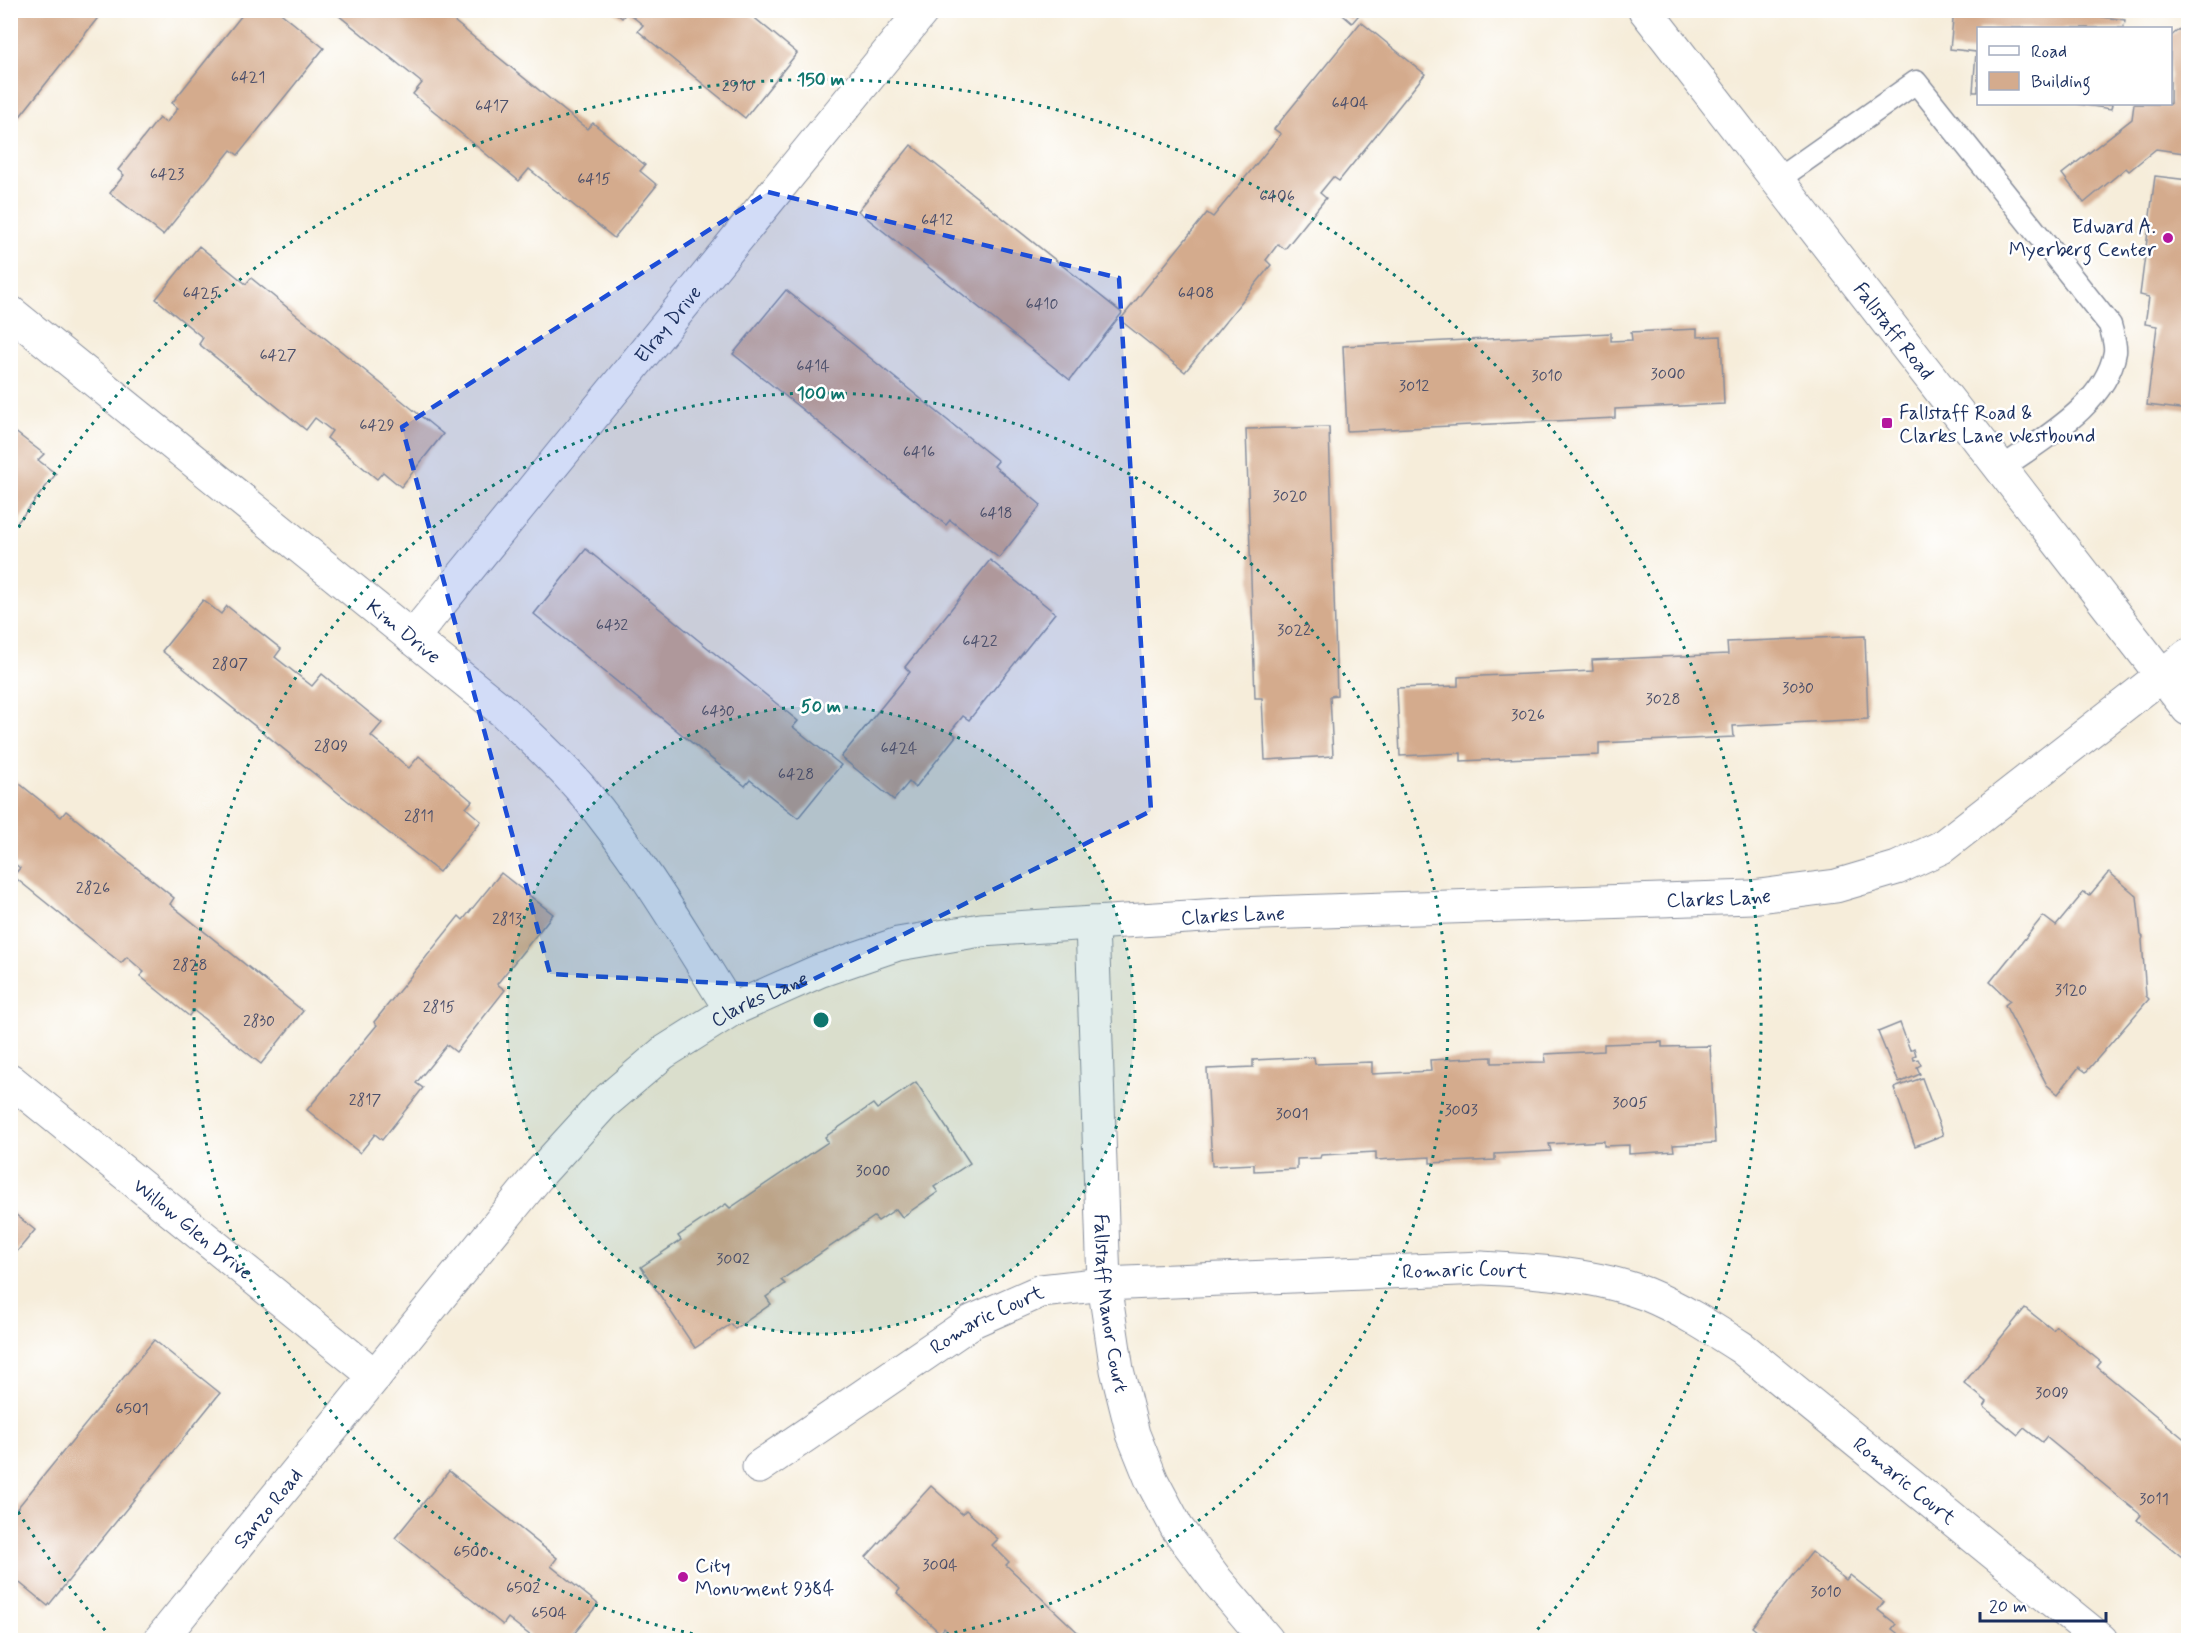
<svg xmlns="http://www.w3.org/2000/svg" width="2199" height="1651" font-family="Mynerve,sans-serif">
  <rect width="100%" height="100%" fill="#fff"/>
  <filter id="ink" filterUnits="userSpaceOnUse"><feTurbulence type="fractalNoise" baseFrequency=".0167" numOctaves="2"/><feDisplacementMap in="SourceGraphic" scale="12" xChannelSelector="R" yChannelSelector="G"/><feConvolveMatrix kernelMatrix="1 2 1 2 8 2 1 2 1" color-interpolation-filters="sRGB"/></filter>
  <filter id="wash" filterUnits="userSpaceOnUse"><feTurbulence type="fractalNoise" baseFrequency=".008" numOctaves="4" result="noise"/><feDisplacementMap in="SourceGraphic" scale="24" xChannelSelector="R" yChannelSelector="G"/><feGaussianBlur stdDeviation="1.35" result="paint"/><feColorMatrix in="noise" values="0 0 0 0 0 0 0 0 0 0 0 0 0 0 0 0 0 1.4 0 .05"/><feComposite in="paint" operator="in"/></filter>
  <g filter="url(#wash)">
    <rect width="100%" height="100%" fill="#f6edda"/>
    <g id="blocks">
      <!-- building -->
      <g fill="#d4ab8d">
        <path d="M10,10h94l-94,119z"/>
        <path d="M246,10h31l47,38 -86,107 -7,-5 -68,85 -53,-42 14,-18 -6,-5 41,-52 7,5 12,-15 -6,-5z"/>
        <path d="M340,10h115l-6,7 138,112 6,-6 52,42 -5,6 17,14 -43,53 -85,-69 -10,12 -106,-87 9,-11 -85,-69z"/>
        <path d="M612,10h133l52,43 -52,65 -107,-87 5,-6 -16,-13 -5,6z"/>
        <path d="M1337,10h26l-11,13z"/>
        <path d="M1954,10h97l74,10 -1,8h-146v64h-5l3,-40 -26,-3z"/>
        <path d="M1361,22l64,52 -86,107 -6,-4 -13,16 6,5 -41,51 -7,-5 -12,16 5,5 -86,107 -65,-52 87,-107 6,4 68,-83 -7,-5z"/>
        <path d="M2188,22v137l-4,-6 -28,-4 -27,22 -3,-3 -42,35 -22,-29 70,-55 2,-15h36v-67z"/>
        <path d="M2078,104h34l-1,5z"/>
        <path d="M911,145l211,168 -52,67 -212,-169z"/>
        <path d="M2155,176l33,4v230l-41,-5 10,-79 -12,-2 4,-27 -9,-2z"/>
        <path d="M199,246l47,38 5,-6 192,156 -42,53 -18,-15 -6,7 -50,-41 5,-7 -17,-13 -9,12 -107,-86 4,-6 -47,-39z"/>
        <path d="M786,290l212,171 -4,5 47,39 -42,53 -49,-38 -4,5 -213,-171z"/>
        <path d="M1697,329v8l24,-1 3,68 -109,5v9l-268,13 -4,-85 268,-13v8l21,-1 -1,-8z"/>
        <path d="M1329,427l8,268 -7,1 3,60 -68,4 -3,-62h-7l-9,-269z"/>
        <path d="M10,428l34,26 -6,6 18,14 -43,54 -3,-2z"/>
        <path d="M586,549l212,172 -5,6 48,38 -43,53 -48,-38 -5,6 -211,-172z"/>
        <path d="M990,560l65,53 -86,107 -6,-4 -12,15 5,5 -41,52 -6,-6 -15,18 -53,-43 69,-85 -5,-5z"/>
        <path d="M203,600l18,14 6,-8 54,43 -6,8 37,29 10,-12 60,49 -11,13 38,32 10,-12 53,45 -6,7 15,13 -42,51 -86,-67 -191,-154z"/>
        <path d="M1865,636l3,83 -135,7 1,11 -135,6v12l-138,6v-8l-61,3 -3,-68 61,-2v-9l135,-6 -1,-11 136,-6 -1,-12z"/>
        <path d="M10,776l51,41 5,-6 108,87 -4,6 133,107 -42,53 -68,-54 -4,6 -49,-40 4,-4 -17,-15 -6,6 -108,-87 7,-8 -10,-8z"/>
        <path d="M2109,872l28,24 4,39 2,2 -1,3 4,56 3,3 -63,73 -7,-5 -21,27 -11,-9 -42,-80 5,-4 -20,-19 53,-66 13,10 28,-34 5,4z"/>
        <path d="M501,873l52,41 -56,70 8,6 -49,62 -9,-7 -31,38 7,5 -41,52 -7,-6 -15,19 -53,-43 70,-85 -3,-3 85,-106 4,4z"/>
        <path d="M1900,1023l10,27 4,-2 2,7 -3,1 1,4 4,-1 3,6 -4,2 3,7 -21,9 -21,-51z"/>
        <path d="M1662,1042v5l48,-1 5,97 -42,2 1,6 -45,3v-9l-25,1v-5l-55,3 2,7 -56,3v6l-65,3v-6l-54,3v-8l-55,3 -1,3 -23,1v10l-43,2v-7l-42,2 -5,-97 46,-2v-7l61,-3 1,7 57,-2v12l59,-3 -1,-11 62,-3v6l54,-1 -1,-8 59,-3v-7z"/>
        <path d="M1922,1078l21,57 -28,11 -21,-58z"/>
        <path d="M916,1082l54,81 -36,24 4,5 -36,25 -6,-8 -18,12 -4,-4 -93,63 4,4 -19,13 5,7 -36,25 -4,-5 -36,24 -54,-81 40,-27 -3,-4 48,-32 4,4 98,-66 -3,-5 48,-33 4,5z"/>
        <path d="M10,1210l25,20 -25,30z"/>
        <path d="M2025,1308l28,22 3,-4 45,36 -4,5 91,75v120l-51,-42 4,-5 -95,-78 -4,5 -18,-14 -6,7 -34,-28 3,-5 -23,-19z"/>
        <path d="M154,1340l66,53 -172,213 -38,-31v-58z"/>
        <path d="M449,1471l108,87 -6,8 47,38 -29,36h-33l-28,-22 -5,7 -108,-87z"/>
        <path d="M931,1486l31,28 4,-4 32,29 -6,6 17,17 -3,3 80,75 5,-5 6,5h-140l-13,-12 -4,5 -43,-40 3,-4 -34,-32z"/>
        <path d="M1812,1552l34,28 4,-5 34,27 -6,8 18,14 -4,5 14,11h-138l-16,-13z"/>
      </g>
    </g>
  </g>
  <g filter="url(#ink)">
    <use href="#blocks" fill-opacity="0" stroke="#888e9c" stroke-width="1.5"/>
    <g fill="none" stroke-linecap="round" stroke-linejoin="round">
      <!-- service casing -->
      <g stroke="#888e9c" stroke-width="25">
        <path id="service" d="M1777,180l139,-98 194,243c2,8 6,19 5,27 -9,53 -73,87 -113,116"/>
      </g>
      <!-- minor casing -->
      <g stroke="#888e9c" stroke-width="35">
        <g id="minor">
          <path id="s1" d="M1645,10l543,699"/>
          <path id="s2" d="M10,312l494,400c26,25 54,50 78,78 57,68 102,145 149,220"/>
          <path id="s3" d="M412,638l511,-628"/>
          <path id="s4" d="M1092,923l12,361 13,86 16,64 19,47 25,47 40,53 50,59"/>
          <path id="s5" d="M759,1467l214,-146 68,-30 63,-7 378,-16c54,3 113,6 164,26 34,14 65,34 96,54l359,292"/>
        </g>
      </g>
      <!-- tertiary casing -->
      <g stroke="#888e9c" stroke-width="35">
        <g id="tertiary">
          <path id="s6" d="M10,1080l365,296"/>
          <path id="s7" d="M160,1640l381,-468 62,-68 60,-51 68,-43 88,-39 79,-27 83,-14 255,-16 516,-17 84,-11 61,-18 45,-21 246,-192"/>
        </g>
      </g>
      <!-- service -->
      <use href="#service" stroke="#fff" stroke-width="22"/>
      <!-- minor -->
      <use href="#minor" stroke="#fff" stroke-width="33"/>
      <!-- tertiary -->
      <use href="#tertiary" stroke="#fff" stroke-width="33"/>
    </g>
  </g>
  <!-- marked area -->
  <path fill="#1d4ed8" fill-opacity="0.2" stroke="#1d4ed8" stroke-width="4.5" stroke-dasharray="12 8" stroke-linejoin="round" d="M768,192l351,86 32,533 -353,176 -248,-13 -148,-547z"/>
  <!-- distance rings -->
  <circle cx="821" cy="1020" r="314" fill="#0f766e" fill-opacity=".12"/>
  <g fill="none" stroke="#0f766e" stroke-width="3" stroke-dasharray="3 6">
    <circle cx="821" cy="1020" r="314"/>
    <path d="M728 1640A627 627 0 1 1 914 1640"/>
    <path d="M111 1637A941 941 0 0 1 14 1505M14 535A941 941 0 1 1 1531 1637"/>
  </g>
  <!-- markers -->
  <g fill="#b5179e" stroke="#fff" stroke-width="2">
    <circle cx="2168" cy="238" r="6"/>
    <rect x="1881" y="417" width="12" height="12" rx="3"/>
    <circle cx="683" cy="1577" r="6"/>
  </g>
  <g text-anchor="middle" stroke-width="5" stroke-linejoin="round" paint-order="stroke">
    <!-- number labels -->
    <g font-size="16" fill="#494e6a">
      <text x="248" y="82">6421</text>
      <text x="738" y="91">2910</text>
      <text x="1350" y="108">6404</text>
      <text x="492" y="111">6417</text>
      <text x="167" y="179">6423</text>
      <text x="594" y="184">6415</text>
      <text x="1277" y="201">6406</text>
      <text x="937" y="225">6412</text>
      <text x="201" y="298">6425</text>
      <text x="1196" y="298">6408</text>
      <text x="1042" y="309">6410</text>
      <text x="278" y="360">6427</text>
      <text x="813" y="371">6414</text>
      <text x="1668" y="379">3000</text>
      <text x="1547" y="381">3010</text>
      <text x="1414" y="391">3012</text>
      <text x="377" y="430">6429</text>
      <text x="919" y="457">6416</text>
      <text x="1290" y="501">3020</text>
      <text x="996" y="518">6418</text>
      <text x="612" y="630">6432</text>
      <text x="1294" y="635">3022</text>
      <text x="980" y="646">6422</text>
      <text x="230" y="669">2807</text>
      <text x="1798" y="693">3030</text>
      <text x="1663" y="704">3028</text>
      <text x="718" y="716">6430</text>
      <text x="1528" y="720">3026</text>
      <text x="331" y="751">2809</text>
      <text x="899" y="753">6424</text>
      <text x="796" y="779">6428</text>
      <text x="419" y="821">2811</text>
      <text x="93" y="893">2826</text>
      <text x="507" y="924">2813</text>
      <text x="190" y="970">2828</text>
      <text x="2071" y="995">3120</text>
      <text x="439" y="1012">2815</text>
      <text x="259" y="1026">2830</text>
      <text x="365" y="1105">2817</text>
      <text x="1630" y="1108">3005</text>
      <text x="1461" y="1115">3003</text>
      <text x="1292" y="1119">3001</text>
      <text x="873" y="1176">3000</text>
      <text x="733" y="1264">3002</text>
      <text x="2052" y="1398">3009</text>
      <text x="132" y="1414">6501</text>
      <text x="2154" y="1504">3011</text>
      <text x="471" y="1557">6500</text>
      <text x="940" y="1570">3004</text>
      <text x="523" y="1593">6502</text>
      <text x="1826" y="1597">3010</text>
      <text x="549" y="1618">6504</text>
    </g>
    <!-- poi labels -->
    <g font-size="20" fill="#1b2f5e" stroke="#fff" text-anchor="start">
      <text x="2156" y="233" text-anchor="end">Edward A.<tspan x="2156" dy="23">Myerberg Center</tspan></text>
      <text x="1899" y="419">Fallstaff Road &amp;<tspan x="1899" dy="23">Clarks Lane Westbound</tspan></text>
      <text x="695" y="1572">City<tspan x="695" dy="23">Monument 9384</tspan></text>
    </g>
    <!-- street labels -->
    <g font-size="20" fill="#1b2f5e" stroke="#fff">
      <text dy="7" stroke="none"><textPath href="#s3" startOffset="405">Elray Drive</textPath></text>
      <text dy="7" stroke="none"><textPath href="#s1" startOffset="406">Fallstaff Road</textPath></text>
      <text dy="7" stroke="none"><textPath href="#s2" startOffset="507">Kim Drive</textPath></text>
      <text dy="7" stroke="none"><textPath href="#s7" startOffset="1857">Clarks Lane</textPath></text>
      <text dy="7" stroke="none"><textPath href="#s7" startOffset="1371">Clarks Lane</textPath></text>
      <text dy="7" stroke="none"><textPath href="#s7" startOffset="885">Clarks Lane</textPath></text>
      <text dy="7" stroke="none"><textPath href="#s6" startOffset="236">Willow Glen Drive</textPath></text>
      <text dy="7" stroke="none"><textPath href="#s5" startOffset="758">Romaric Court</textPath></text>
      <text dy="7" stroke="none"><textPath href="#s4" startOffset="381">Fallstaff Manor Court</textPath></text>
      <text dy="7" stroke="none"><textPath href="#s5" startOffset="272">Romaric Court</textPath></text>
      <text dy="7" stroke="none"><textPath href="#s5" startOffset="1262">Romaric Court</textPath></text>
      <text dy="7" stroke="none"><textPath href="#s7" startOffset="170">Sanzo Road</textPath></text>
    </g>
  </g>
  <circle cx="821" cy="1020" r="9" fill="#0f766e" stroke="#fff" stroke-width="3"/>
  <g font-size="18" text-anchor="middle" font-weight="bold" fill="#0f766e" stroke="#fff" stroke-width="5" stroke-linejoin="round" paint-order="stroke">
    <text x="821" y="85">150 m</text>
    <text x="821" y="399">100 m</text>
    <text x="821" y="712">50 m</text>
  </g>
  <!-- margin -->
  <rect width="2199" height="1651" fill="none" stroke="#fff" stroke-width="36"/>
  <!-- legend -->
  <rect x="1977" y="27" width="195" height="78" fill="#ffffff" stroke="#a4acbf" stroke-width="1.5"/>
  <rect x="1989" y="46" width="30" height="9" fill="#ffffff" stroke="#a4acbf" stroke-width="1.5"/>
  <text x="2031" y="57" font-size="18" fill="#1b2f5e">Road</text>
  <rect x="1989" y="72" width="30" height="18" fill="#d4ab8d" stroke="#a4acbf" stroke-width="1.5"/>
  <text x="2031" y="87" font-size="18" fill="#1b2f5e">Building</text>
  <!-- scale -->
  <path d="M1980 1612v9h126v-9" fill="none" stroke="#1b2f5e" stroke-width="3"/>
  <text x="1989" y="1612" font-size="18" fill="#1b2f5e" stroke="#ffffff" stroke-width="4.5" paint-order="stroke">20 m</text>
</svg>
